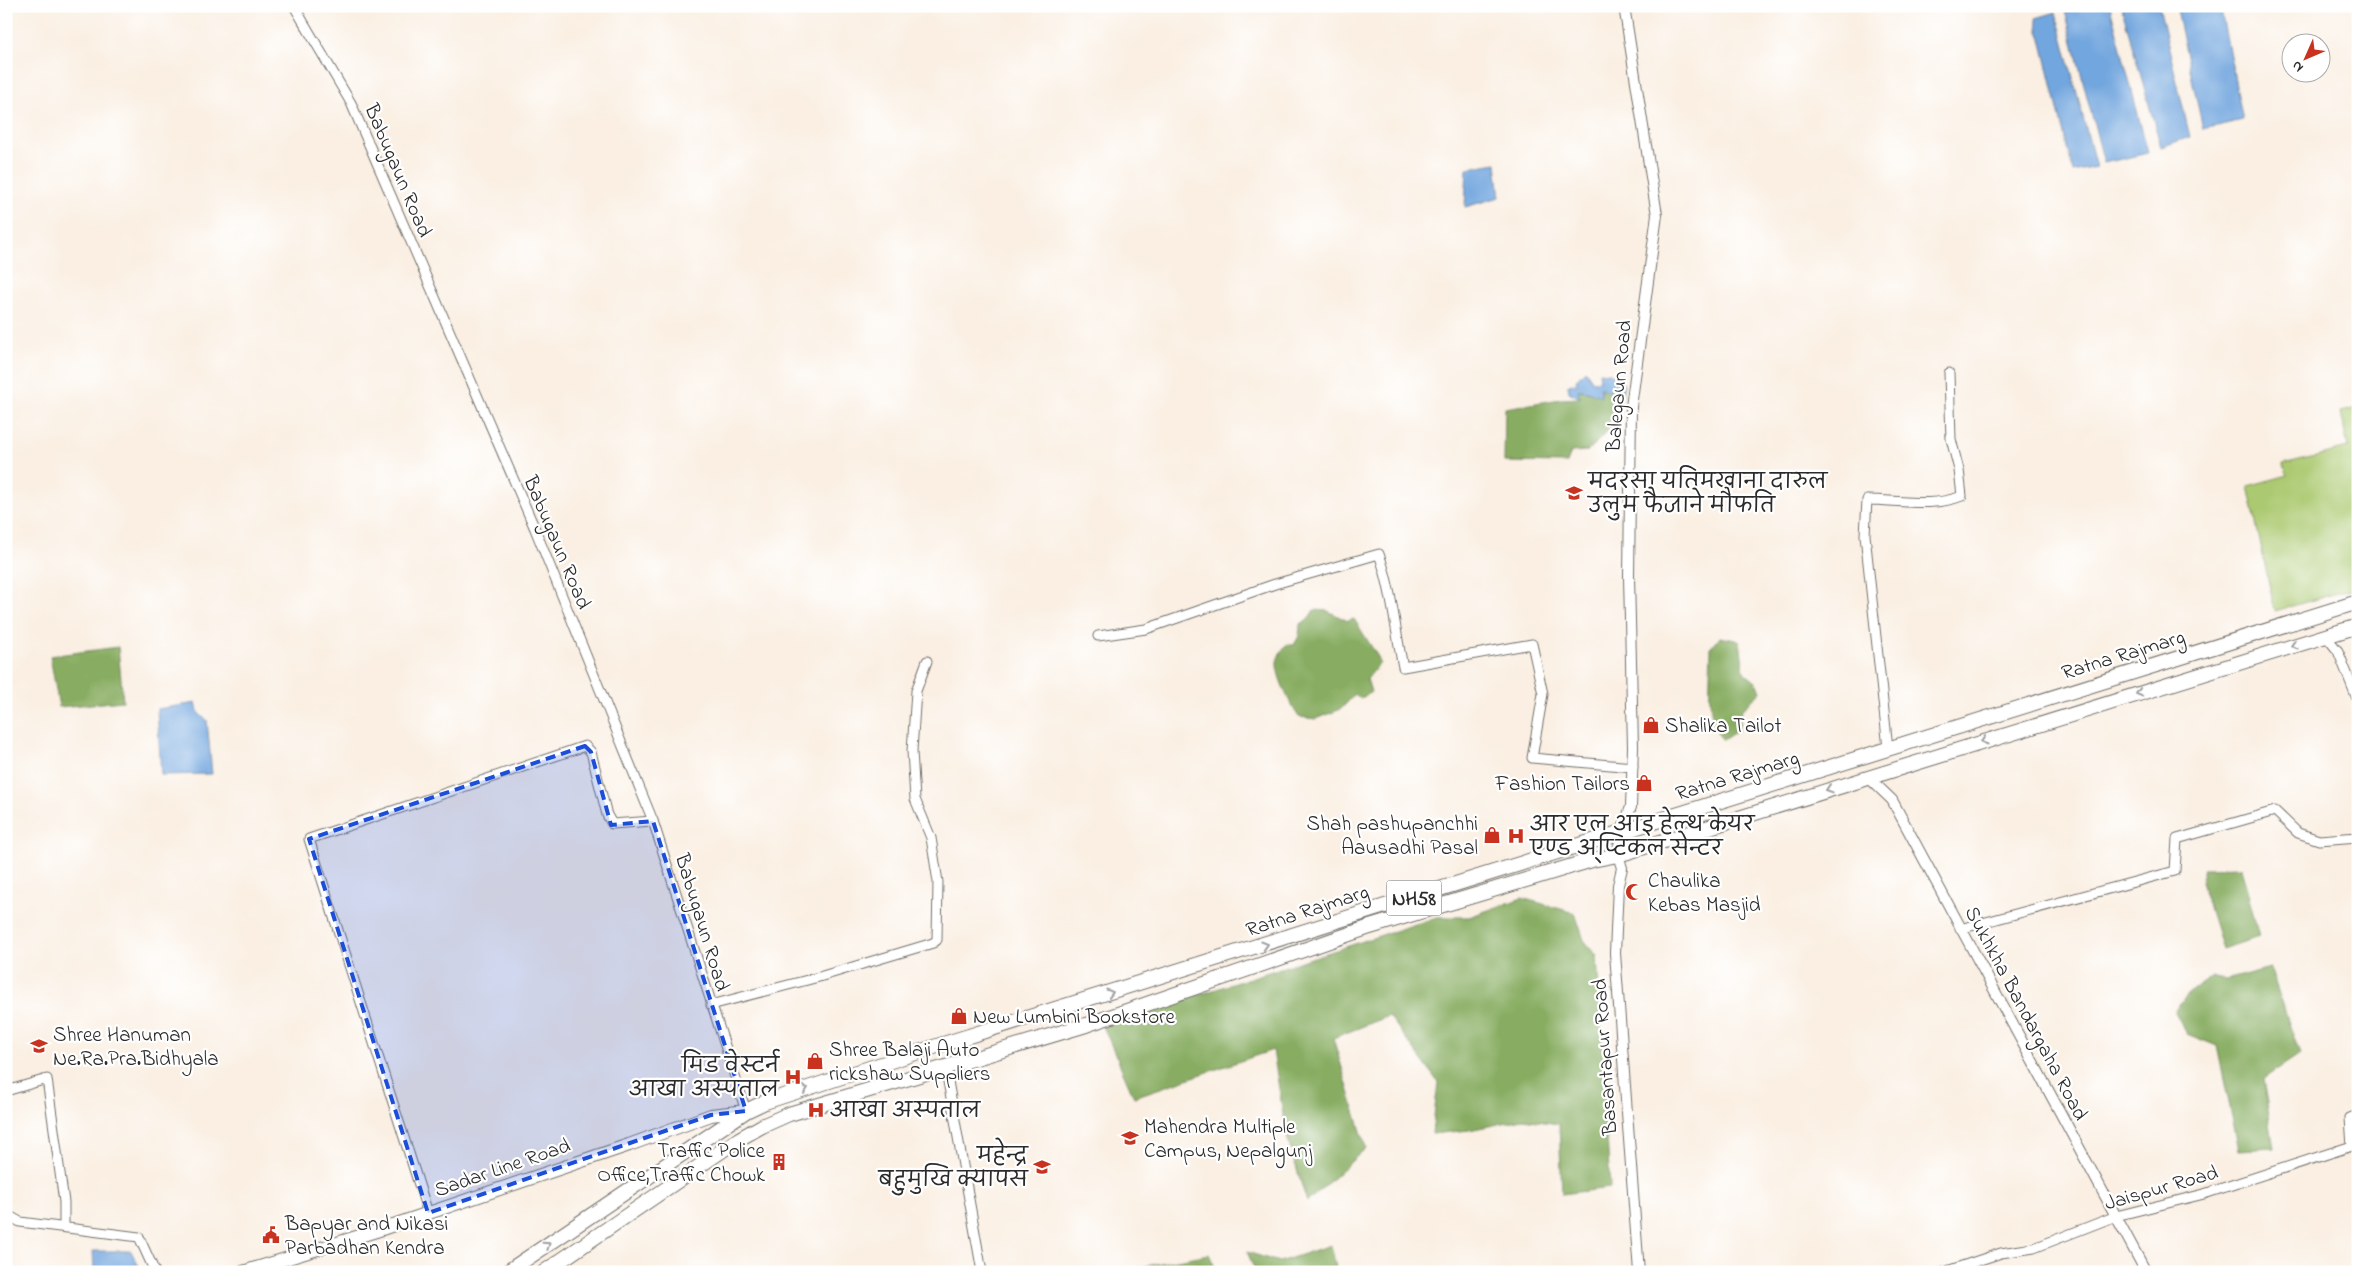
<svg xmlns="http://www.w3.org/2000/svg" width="2364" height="1278" font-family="'Indie Flower','Playpen Sans Deva',sans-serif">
  <rect width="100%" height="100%" fill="#fff"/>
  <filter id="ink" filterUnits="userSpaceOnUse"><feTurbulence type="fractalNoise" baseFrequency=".02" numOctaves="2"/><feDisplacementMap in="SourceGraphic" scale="10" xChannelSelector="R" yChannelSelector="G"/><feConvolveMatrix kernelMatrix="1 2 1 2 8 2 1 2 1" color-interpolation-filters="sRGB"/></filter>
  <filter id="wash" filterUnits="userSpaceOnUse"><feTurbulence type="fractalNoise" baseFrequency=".0096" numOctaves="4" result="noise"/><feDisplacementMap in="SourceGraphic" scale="20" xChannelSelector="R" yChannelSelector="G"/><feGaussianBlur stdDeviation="1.12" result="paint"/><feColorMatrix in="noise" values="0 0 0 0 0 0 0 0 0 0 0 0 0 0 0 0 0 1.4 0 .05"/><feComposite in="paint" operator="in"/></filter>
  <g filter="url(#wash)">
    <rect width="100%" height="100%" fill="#faefe2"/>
    <!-- green -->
    <path fill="#abc970" stroke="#6b7a4e" d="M2358,408v179l-83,24 -27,-125 40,-11 -5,-11 65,-16 -7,-36z"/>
    <!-- forest -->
    <g fill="#88ad62" stroke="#5a6c46">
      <path d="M1600,387l6,4 17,-2 -6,32 -29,30 -17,1 -4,11 -63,-1 1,-54 56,-9 19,-1 -2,-8c9,0 14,4 23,5z"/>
      <path d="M1314,610l14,1 20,10 6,-2 24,38 2,6 -13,16 4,13 -11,7 -5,-5 -14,15 -25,10 -17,-2c-8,-11 -23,-41 -22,-55 1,-6 5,-12 9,-17h8l5,-9 1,-12 7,-3z"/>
      <path d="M1720,637l20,4 4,31 14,12 3,8 -19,17 -4,21 -15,10c-19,-20 -12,-66 -12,-93z"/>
      <path d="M118,647l5,54 -64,6 -9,-51z"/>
      <path d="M2241,867l18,70 -37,12 -21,-67 4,-14z"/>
      <path d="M1522,898l53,15 9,27 13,16 13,232 -48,6 -3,-70 -36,-5 -54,11 -37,4 6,-52 -49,-66 -56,22 33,110 -59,54 -21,-68 -13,-84 -139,47 -31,-71 334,-109h32z"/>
      <path d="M2270,968l30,86 -37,25 11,69 -35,2 -22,-104 -30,-12 -13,-24 17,-19 21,-15 13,4z"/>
      <path d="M1331,1245l6,27h-81l-9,-20 32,10z"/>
      <path d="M1209,1254l8,18h-83l1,-4z"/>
    </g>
    <!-- water -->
    <g fill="#72a6de" stroke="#4e6884">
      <path d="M2088,6h22l38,147 -44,10 -39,-152z"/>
      <path d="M2121,6h38l31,131 -29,10z"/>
      <path d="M2176,6h44l23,114 -40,9z"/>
      <path d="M2056,12l40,155 -23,5 -37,-154z"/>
      <path d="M1496,163l4,34 -35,10 2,-39z"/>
      <path d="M1585,370l8,11 7,-1 -1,-8 11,1 7,5 4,1 3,7 -1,3 -17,2 -6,-4 1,9c-9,-2 -13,-7 -23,-6l2,8 -11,-6 -1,-7 3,-2 6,2 -1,-5z"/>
      <path d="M196,703l3,11 8,6 5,54 -51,1 -4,-66z"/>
      <path d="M93,1251h38l11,21h-48z"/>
    </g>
  </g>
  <g filter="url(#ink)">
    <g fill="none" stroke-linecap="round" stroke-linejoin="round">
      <!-- minor casing -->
      <g stroke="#73706b" stroke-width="11">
        <g id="minor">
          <path d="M294,6l57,97 184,426 118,292 93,290"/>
          <path d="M2325,635l13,16 20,50"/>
          <path d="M1098,636l48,-7 129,-45 104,-30c13,36 16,75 24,113l129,-23 11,50 -11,64 101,9"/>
          <path d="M1888,748l-23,-213 2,-35c31,0 65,8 95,-4l-3,-26 -8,-31 -2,-66"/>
          <path d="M1960,929l215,-58 2,-32 98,-28 23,22 21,7 39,-3"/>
          <path d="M711,1005l108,-28 114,-34 4,-3 1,-58 -7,-44 -16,-39 -3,-48 4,-60 11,-30"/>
          <path d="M939,1071l7,-1 36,202"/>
          <path d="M6,1091l41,-12 17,123v25"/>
          <path d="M428,1213l-119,-374 276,-93 6,6 16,63 5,9 41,-3"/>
          <path d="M6,1214l14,8 119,15 16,35"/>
          <path d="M1944,1272l57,-19 33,-5 82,-32 88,-22 148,-48 -2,-28 8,-3"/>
        </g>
      </g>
      <!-- tertiary casing -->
      <g stroke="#73706b" stroke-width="12">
        <g id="tertiary">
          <path d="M1868,777l24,23 254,472"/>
          <path d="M1622,831l9,-24 2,-60 -4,-170 2,-170 26,-192 -33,-209"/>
          <path d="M1618,855l4,13 -4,17 -3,68 24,319"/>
        </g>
      </g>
      <!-- secondary casing -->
      <g stroke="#73706b" stroke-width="13">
        <path id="secondary" d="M1618,855l4,-24"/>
      </g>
      <!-- primary casing -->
      <g stroke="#73706b" stroke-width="14">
        <path id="primary" d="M243,1272l133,-41 253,-86 82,-30 35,-4"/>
      </g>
      <!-- trunk casing -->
      <g stroke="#73706b" stroke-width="16">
        <g id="trunk">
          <path d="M507,1272l239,-161 19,-9 175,-57 1418,-443"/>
          <path d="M544,1272l195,-133 23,-13 27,-12 297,-89 284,-98 222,-67 26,-5 121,-37 619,-192"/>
        </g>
      </g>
      <!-- minor -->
      <use href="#minor" stroke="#fff" stroke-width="9"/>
      <!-- tertiary -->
      <use href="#tertiary" stroke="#fff" stroke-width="10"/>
      <!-- secondary -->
      <use href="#secondary" stroke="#fff" stroke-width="11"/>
      <!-- primary -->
      <use href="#primary" stroke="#fff" stroke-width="12"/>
      <!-- trunk -->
      <use href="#trunk" stroke="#fff" stroke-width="14"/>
    </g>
    <!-- one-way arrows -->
    <defs><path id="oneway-chevron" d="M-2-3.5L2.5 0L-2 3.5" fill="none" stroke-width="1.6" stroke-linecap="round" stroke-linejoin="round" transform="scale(1.25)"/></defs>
    <g stroke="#a0a0a0">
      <use href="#oneway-chevron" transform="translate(2294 645) rotate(163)"/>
      <use href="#oneway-chevron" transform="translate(2139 693) rotate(163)"/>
      <use href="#oneway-chevron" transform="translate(1984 741) rotate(163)"/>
      <use href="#oneway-chevron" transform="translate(1829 789) rotate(162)"/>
      <use href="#oneway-chevron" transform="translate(1265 945) rotate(-17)"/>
      <use href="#oneway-chevron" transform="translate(1110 993) rotate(-17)"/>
      <use href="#oneway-chevron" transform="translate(805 1089) rotate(-18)"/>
      <use href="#oneway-chevron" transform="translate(547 1245) rotate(-34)"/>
    </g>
  </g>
  <!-- marked area -->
  <path fill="#1d4ed8" fill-opacity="0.2" stroke="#1d4ed8" stroke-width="4" stroke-dasharray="10 6" stroke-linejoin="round" d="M585,746l6,6 20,73 42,-4 93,290 -35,4 -283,98 -119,-374z"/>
  <!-- icons -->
  <defs>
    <g id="school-bare" transform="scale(1.35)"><path d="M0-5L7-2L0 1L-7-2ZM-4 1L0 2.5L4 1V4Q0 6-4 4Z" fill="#c8321e" stroke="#fff" stroke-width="2.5" paint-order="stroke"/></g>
    <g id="shop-bare" transform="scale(1.35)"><path d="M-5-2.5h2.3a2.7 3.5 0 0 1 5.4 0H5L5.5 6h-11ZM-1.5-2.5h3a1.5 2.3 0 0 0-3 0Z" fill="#c8321e" stroke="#fff" stroke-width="2.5" paint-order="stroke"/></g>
    <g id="hospital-bare" transform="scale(1.35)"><path d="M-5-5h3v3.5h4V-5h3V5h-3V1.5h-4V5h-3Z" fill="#c8321e" stroke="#fff" stroke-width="2.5" paint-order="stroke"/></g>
    <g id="mosque-bare" transform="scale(1.35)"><path d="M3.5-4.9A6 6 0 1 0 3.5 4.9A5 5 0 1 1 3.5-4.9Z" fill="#c8321e" stroke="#fff" stroke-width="2.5" paint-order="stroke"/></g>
    <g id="university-bare" transform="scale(1.35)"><path d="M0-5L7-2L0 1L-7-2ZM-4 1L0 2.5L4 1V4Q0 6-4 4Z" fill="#c8321e" stroke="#fff" stroke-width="2.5" paint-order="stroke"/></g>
    <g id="building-bare" transform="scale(1.35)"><path d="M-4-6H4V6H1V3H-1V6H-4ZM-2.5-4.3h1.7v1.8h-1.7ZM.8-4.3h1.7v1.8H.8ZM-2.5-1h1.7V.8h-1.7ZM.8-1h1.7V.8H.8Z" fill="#c8321e" stroke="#fff" stroke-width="2.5" paint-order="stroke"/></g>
    <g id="civic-bare" transform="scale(1.35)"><path d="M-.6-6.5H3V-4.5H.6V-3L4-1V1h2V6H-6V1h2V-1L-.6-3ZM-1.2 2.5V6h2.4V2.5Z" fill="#c8321e" stroke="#fff" stroke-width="2.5" paint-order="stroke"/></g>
  </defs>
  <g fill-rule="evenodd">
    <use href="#school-bare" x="1574" y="493"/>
    <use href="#shop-bare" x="1651" y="725"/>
    <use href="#shop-bare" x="1644" y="783"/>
    <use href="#shop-bare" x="1492" y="835"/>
    <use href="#hospital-bare" x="1516" y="836"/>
    <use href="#mosque-bare" x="1634" y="892"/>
    <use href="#shop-bare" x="959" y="1016"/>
    <use href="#school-bare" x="39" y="1046"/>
    <use href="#shop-bare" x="815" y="1061"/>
    <use href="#hospital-bare" x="793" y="1077"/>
    <use href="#hospital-bare" x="816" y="1110"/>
    <use href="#university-bare" x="1130" y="1138"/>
    <use href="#building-bare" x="779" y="1162"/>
    <use href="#university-bare" x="1042" y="1167"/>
    <use href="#civic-bare" x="271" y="1235"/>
  </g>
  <g text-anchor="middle" stroke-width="4.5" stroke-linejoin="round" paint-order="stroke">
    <!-- shield labels -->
    <rect fill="#fff" stroke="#6b6b6b" stroke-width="1" x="1386.5" y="880.5" width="55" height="35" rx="4"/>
    <g font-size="20" font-weight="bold" fill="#2b2b2b">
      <text x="1414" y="905">NH58</text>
    </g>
    <!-- street labels -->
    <g font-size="21" fill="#2b2b2b" stroke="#fff">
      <text transform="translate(399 170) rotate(67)" y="7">Babugaun Road</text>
      <text transform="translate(1618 386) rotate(-85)" y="7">Balegaun Road</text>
      <text transform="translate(558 542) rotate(67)" y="7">Babugaun Road</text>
      <text transform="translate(2123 654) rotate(-17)" y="7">Ratna Rajmarg</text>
      <text transform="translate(1737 775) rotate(-17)" y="7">Ratna Rajmarg</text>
      <text transform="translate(1307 910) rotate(-18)" y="7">Ratna Rajmarg</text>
      <text transform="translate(703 922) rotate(73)" y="7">Babugaun Road</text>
      <text transform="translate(2027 1013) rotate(62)" y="7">Sukhkha Bandargaha Road</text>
      <text transform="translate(1604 1057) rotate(-94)" y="7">Basantapur Road</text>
      <text transform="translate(502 1167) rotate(-19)" y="7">Sadar Line Road</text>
      <text transform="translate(2161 1187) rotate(-16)" y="7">Jaispur Road</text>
    </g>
    <!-- poi labels -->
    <g font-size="21" fill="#2b2b2b" stroke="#fff" text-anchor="start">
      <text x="1588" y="488">मदरसा यतिमखाना दारुल<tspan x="1588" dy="24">उलुम फैजाने माैफति</tspan></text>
      <text x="1665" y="732">Shalika Tailot</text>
      <text x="1630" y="790" text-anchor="end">Fashion Tailors</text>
      <text x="1478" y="830" text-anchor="end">Shah pashupanchhi<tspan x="1478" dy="24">Aausadhi Pasal</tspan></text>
      <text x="1530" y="831">आर एल आइ हेल्थ केयर<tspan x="1530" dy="24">एण्ड अ्प्टिकल सेन्टर</tspan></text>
      <text x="1648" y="887">Chaulika<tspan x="1648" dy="24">Kebas Masjid</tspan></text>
      <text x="973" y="1023">New Lumbini Bookstore</text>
      <text x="53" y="1041">Shree Hanuman<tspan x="53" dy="24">Ne.Ra.Pra.Bidhyala</tspan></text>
      <text x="829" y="1056">Shree Balaji Auto<tspan x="829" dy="24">rickshaw Suppliers</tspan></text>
      <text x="779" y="1072" text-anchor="end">मिड वेस्टर्न<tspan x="779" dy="24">आखा अस्पताल</tspan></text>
      <text x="830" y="1117">आखा अस्पताल</text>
      <text x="1144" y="1133">Mahendra Multiple<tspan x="1144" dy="24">Campus, Nepalgunj</tspan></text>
      <text x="765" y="1157" text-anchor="end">Traffic Police<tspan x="765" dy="24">Office,Traffic Chowk</tspan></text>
      <text x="1028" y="1162" text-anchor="end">महेन्द्र<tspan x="1028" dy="24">बहुमुखि क्यापस</tspan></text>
      <text x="285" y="1230">Bapyar and Nikasi<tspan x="285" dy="24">Parbadhan Kendra</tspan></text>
    </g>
  </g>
  <!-- margin -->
  <rect width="2364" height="1278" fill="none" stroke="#fff" stroke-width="25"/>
  <!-- north arrow -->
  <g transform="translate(2306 58) rotate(225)"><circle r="24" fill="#ffffff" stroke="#aaaaaa"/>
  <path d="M0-4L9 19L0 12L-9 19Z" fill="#c8321e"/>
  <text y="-8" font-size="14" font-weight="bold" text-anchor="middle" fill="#2b2b2b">N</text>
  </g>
</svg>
